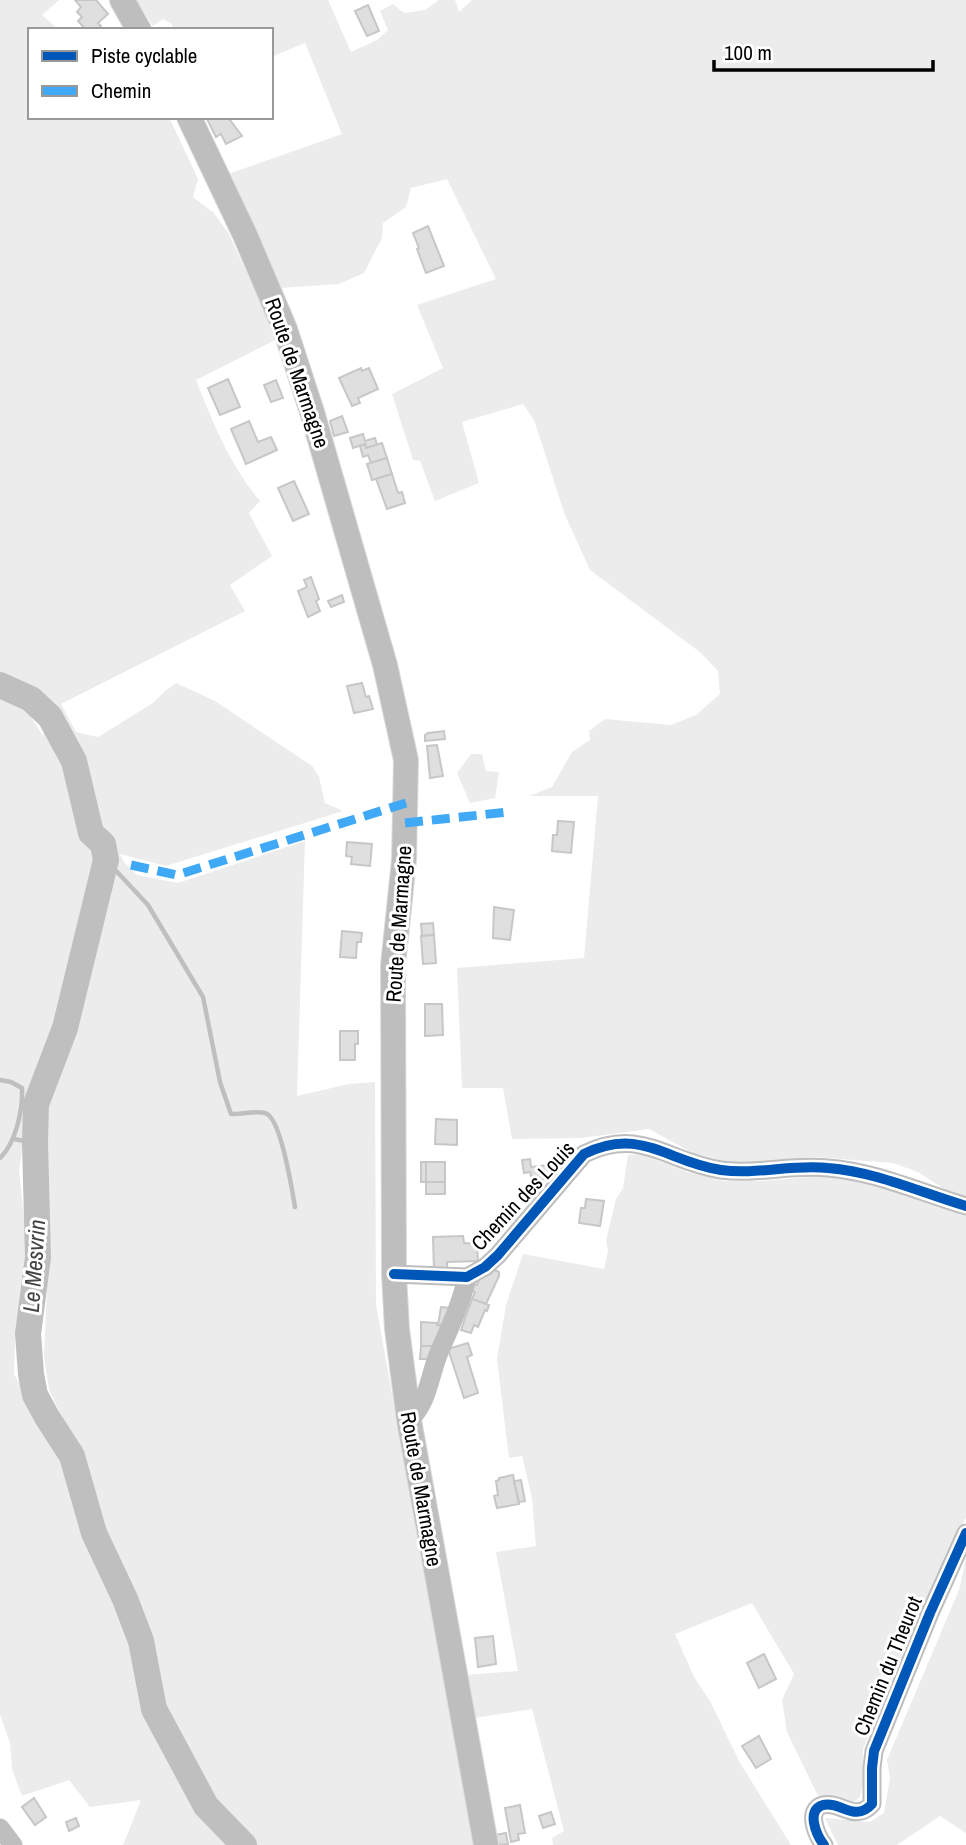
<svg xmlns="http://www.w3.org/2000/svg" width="966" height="1845" font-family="'Archivo Narrow',sans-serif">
  <rect width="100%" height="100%" fill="#fff"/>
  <!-- green -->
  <g fill="#ececec" fill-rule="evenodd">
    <path d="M0,0h59l-17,15 17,15h-29v87h139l29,62 -5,18 21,16 15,21 48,105 -81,41c17,43 34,85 64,121l-11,12 23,43 -42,29 15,26 -184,93 15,28 22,5 55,-34 12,-12 11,-8 39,18 97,65 7,11 6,26 18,8 -177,55 -46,-12 4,8 13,13 41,8 127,-42 -8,255 52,-12 26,-2 1,223 98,540h-351l18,-45 -51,7 -21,-27 -47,16 -10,-27 -2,-26 -10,-29v-1017l26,12 17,27 7,-31 -50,-32zM51,1051l12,9 -17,44 -3,42 5,118 -4,93 5,33 34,69 14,54 47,114 -31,-40 -32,-66 -8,-39 -9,-25 -50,-83 1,-39 15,-62 -11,-102 14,-91z"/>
    <path d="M136,0h192l23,52 26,-12 11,-10 -8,-19 13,-7 11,9 21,-3 14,-10h16l4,12 13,-12h494v1198l-13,-3 -35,-23 -25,-9 -78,-6 -80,9 -35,-9 -51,-28 -68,9 -69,1 -9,-51h-41l-5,-120 127,-10 14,-162h-69l23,-9 20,-35 18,-12 -1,-9 16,-12 66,6 25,-10 24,-21 -2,-23 -17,-18 -111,-83 -25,-55 -31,-95 -11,-16 -61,18 17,61 -44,18 -15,-40 -7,-1 -21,-66 51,-26 -26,-63 79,-26 -49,-100 -36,9 -5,19 -23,16 -1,15 -18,35 -25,11 -59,4 -52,-114 114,-40 -37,-91 -34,14v-27h-97l-2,-6 -9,-5 -10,7z"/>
    <path d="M471,754h11l4,17 13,1 -4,26 -25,5 -13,-30z"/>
    <path d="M642,1154l45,18 37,9h37l73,-6 132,35v307l-46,94 -57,138 1,31 -4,17 -9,7 -33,-8 -31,-64 -5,-32 12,-26 -42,-71 -77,31 19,43 16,24 29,60 52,84h-238l-1,-7 12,-7 -32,-122 -57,9 -9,-43 52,-4 -22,-119 40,-6 -4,-48 -10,-42 -13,2 -12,-99 9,-54 17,-51 81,15 4,-18 -2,-11 10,-41 7,-11 5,-33z"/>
    <path d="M966,1558v275l-26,-17 -43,29h-59l-13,-27 45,4 14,-9 6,-35 -3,-18 72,-170z"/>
  </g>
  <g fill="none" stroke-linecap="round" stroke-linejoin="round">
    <!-- stream -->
    <g stroke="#bfbfbf" stroke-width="4.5">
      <path d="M106,860l42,45 55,92 17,85 11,32c11,1 24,-4 34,-1 16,4 27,77 30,94"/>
      <path d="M0,1080l11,2 11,6c1,21 -6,55 -22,70"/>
      <path d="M14,1139l21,4"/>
    </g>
    <!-- river -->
    <path stroke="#bfbfbf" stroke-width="26" d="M0,685l31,14 19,18 24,44 17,72 12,11 3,16 -41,168 -29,76 -1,39 3,114 -10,77 3,40 4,21 12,22 25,39 22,77 31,66 16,42 13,68 52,97 38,39"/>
  </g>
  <!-- building -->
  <g fill="#dfdfdf" stroke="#c7c7c7" stroke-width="2">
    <path d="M75,0h21l12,14 -10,9 3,3 -4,4h-11l-8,-9 4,-4 -5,-5 4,-5z"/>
    <path d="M368,5l11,26 -12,5 -12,-25z"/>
    <path d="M211,117h22l-3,3 12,16 -16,8 -5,-10 -5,3 -9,-18z"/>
    <path d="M428,226l16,40 -18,7 -9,-24 2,-1 -6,-15z"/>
    <path d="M361,368l1,3 7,-3 9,21 -20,9 2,5 -8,3 -13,-28z"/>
    <path d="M228,379l12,28 -20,8 -12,-27z"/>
    <path d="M276,380l7,18 -12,4 -7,-17z"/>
    <path d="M342,416l6,16 -14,4 -4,-15z"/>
    <path d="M249,421l9,21 13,-5 6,13 -31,14 -15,-35z"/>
    <path d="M363,434l2,7 10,-3 2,7 -11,3 -1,-4 -12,4 -3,-10z"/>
    <path d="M382,443l5,15 -16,5 -3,-8 -5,2 -3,-11 5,-2 1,4z"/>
    <path d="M387,458l5,16 -20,6 -5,-16z"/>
    <path d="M392,474l6,19 4,-1 3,11 -18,6 -11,-30z"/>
    <path d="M294,481l15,33 -16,7 -15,-33z"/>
    <path d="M311,577l8,22 -3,2 4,10 -12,6 -10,-26 9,-4 -3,-7z"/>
    <path d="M342,595l2,7 -13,5 -3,-6z"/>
    <path d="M362,683l4,14 3,-1 4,13 -19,4 -7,-27z"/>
    <path d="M444,731l1,8 -20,2v-6l3,-2z"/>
    <path d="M437,745l6,31 -13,2 -3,-32z"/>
    <path d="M558,821l16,1 -3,31 -19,-2 1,-16h4z"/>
    <path d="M347,842l25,2 -2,22 -19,-2 1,-7 -6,-1z"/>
    <path d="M494,907l20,3 -4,30 -17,-2z"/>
    <path d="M433,923l1,12 -12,1 -1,-12z"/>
    <path d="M342,931l20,2 -1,9h-4l-1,16 -16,-1z"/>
    <path d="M434,935l2,28 -13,1 -2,-28z"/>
    <path d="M425,1004h17l1,31 -18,1z"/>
    <path d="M340,1031h18v13h-3v16h-15z"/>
    <path d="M436,1119l21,1v25l-22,-1z"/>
    <path d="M530,1159l1,8 18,-2 1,14 -10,1v6l-6,1 -4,-15 -6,1 -2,-13z"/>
    <rect x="421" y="1162" width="5" height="20"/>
    <rect x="426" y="1162" width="19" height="20"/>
    <rect x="426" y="1182" width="19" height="12"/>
    <path d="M586,1199l18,2 -4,25 -21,-3 2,-15h4z"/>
    <path d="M463,1236l1,7 13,1 1,17 -31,1v8h-13l-1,-33z"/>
    <path d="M493,1269l6,3v4l-13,28 -14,-5 3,-7 -4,-2 2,-6 4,1 3,-8z"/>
    <path d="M472,1299l17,6 -2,6 -2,-1 -7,17 -4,-2 -3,8 -10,-3z"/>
    <path d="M441,1307l9,1 -3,18 -9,-1z"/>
    <path d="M421,1322l16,1v2l10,1 -10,20h-16z"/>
    <path d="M468,1343l4,12 -5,2 11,36 -14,5 -16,-49z"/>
    <path d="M421,1346h16l-4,13h-13z"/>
    <path d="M513,1475l6,29 -22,4 -3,-12 4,-1 -2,-14 3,-1v-2z"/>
    <path d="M521,1480l4,21 -6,1 -5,-21z"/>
    <path d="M493,1636l3,28 -18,3 -3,-29z"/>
    <path d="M764,1654l12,25 -17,9 -12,-25z"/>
    <path d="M759,1736l12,23 -15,9 -14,-22z"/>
    <path d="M34,1798l12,19 -11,8 -13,-18z"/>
    <path d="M520,1805l5,28 -7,1 1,6 -8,2 -6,-34z"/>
    <path d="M551,1812l4,12 -12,4 -4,-12z"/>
    <path d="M76,1818l3,8 -10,5 -3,-9z"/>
    <path d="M506,1833l2,11 -11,1 -2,-10z"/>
  </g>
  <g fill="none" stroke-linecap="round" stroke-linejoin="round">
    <!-- major casing -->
    <g stroke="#dbdbdb" stroke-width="26">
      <g id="major">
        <path d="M122,0l17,30"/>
        <path d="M189,117l56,118 40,94 27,83 73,253 21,95 -2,100 -11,105 1,309 3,55 12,91 77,425"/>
      </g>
    </g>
    <!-- minor -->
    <g stroke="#bebebe" stroke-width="19">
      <path d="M394,1274l73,3 18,-10 13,-12 86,-101c57,-28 83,8 137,16 36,5 71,-6 107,-2 49,4 91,24 138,38"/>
      <path d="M409,1420c19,-17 20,-42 29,-65 11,-26 23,-50 29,-78"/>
      <path d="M0,1828l13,17"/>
      <path d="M824,1845c-7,-9 -19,-35 -1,-40 18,-4 32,18 49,-1v-36l2,-17 56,-138 36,-80"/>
    </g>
    <!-- major -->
    <use href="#major" stroke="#bebebe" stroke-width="24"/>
    <!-- quiet -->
    <g stroke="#3fa9f5" stroke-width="9" stroke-dasharray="18 9" stroke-linecap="butt">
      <path d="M405,823l103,-11"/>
      <path d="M131,865l46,10 229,-72"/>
    </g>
    <!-- cycleway casing -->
    <g stroke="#fff" stroke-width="15">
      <g id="cycleway">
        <path d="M394,1274l73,3 18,-10 13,-12 86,-101c57,-28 83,8 137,16 36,5 71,-6 107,-2 49,4 91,24 138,38"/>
        <path d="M824,1845c-7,-9 -19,-35 -1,-40 18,-4 32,18 49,-1v-36l2,-17 56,-138 36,-80"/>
      </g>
    </g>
    <!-- cycleway -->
    <use href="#cycleway" stroke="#0057b8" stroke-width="10"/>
  </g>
  <g text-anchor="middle" stroke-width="6" stroke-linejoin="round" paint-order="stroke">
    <!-- street labels -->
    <g font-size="21" fill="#000" stroke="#fff">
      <text transform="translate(297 373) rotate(71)" y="7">Route de Marmagne</text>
      <text transform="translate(399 924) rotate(-86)" y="7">Route de Marmagne</text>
      <text transform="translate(523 1196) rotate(-47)" y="7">Chemin des Louis</text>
      <text transform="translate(421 1489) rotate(80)" y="7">Route de Marmagne</text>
      <text transform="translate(888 1666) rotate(-68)" y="7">Chemin du Theurot</text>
    </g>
    <!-- water labels -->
    <g font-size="23" font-style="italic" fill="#444" stroke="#fff">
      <text transform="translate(34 1266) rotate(-86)" y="8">Le Mesvrin</text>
    </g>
  </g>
  <!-- legend -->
  <rect x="28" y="28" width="245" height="91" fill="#ffffff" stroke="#999999" stroke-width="2"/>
  <rect x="42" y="51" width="35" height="10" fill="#0057b8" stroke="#999999" stroke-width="2"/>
  <text x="91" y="63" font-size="21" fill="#000000">Piste cyclable</text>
  <rect x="42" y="86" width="35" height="10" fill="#3fa9f5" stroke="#999999" stroke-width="2"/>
  <text x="91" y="98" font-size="21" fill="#000000">Chemin</text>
  <!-- scale -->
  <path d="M714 60v10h219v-10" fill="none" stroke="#000000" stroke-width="3.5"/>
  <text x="724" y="60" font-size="21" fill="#000000" stroke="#ffffff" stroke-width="5" paint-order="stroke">100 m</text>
</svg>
